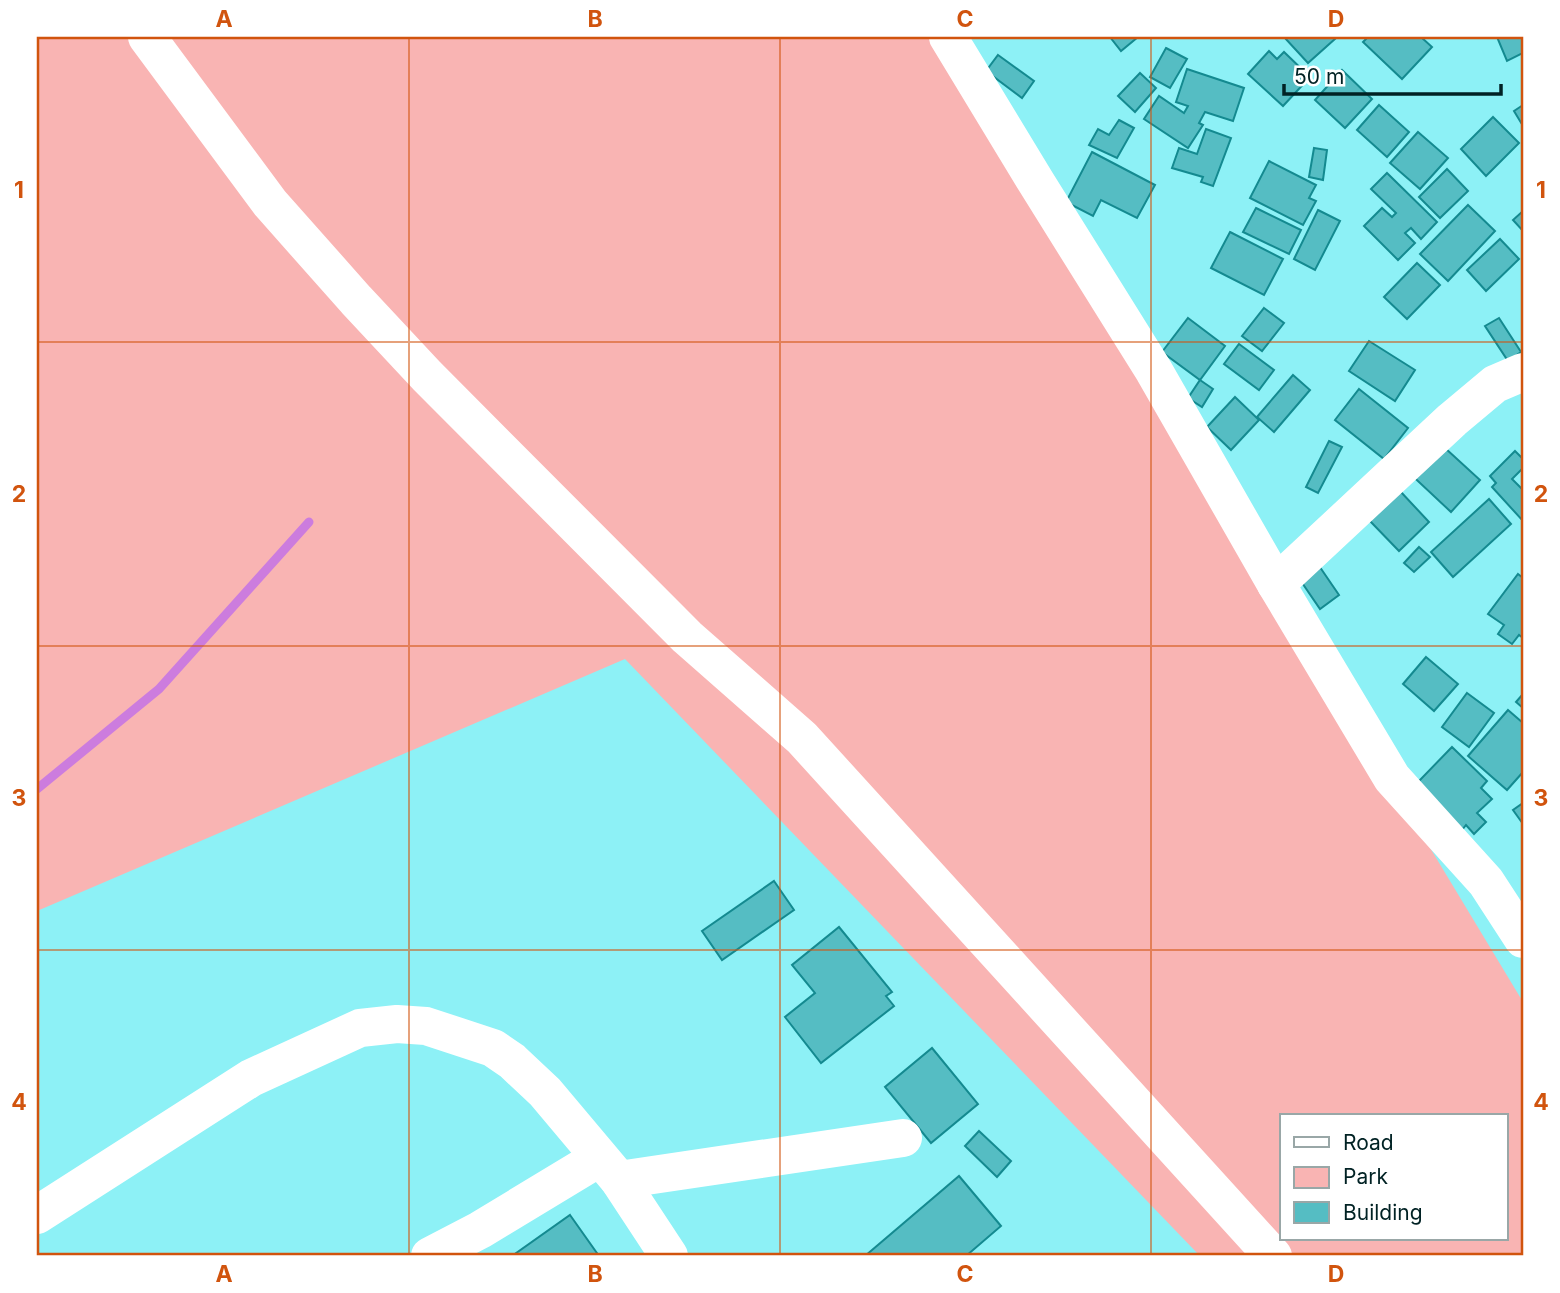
<svg xmlns="http://www.w3.org/2000/svg" width="1560" height="1293" font-family="Inter,sans-serif">
  <rect width="100%" height="100%" fill="#8df1f6"/>
  <!-- green -->
  <path fill="#f9b4b3" fill-rule="evenodd" d="M37,37h904l582,965v254h-323l-575,-597 -588,252zM1282,1116h224v123h-224z"/>
  <g fill="none" stroke-linecap="round" stroke-linejoin="round">
    <!-- stream -->
    <path stroke="#cc7cde" stroke-width="9" d="M37,789l122,-100 150,-167"/>
  </g>
  <!-- building -->
  <g fill="#55bdc3" stroke="#148a90" stroke-width="2">
    <path d="M1110,37h28l-17,14z"/>
    <path d="M1284,37h52v1l-28,25z"/>
    <path d="M1368,37h53l11,10 -30,32 -39,-37z"/>
    <path d="M1497,37h25l1,16 -16,8z"/>
    <path d="M1166,48l21,11 -17,29 -20,-11z"/>
    <path d="M1269,51l8,8 7,-7 26,25 -27,29 -35,-32z"/>
    <path d="M998,55l36,26 -12,17 -36,-27z"/>
    <path d="M1187,69l57,19 -11,33 -28,-9 -6,11 4,2 -15,23 -44,-29 15,-23 25,17 4,-7 -12,-4z"/>
    <path d="M1342,70l30,29 -27,29 -30,-28z"/>
    <path d="M1140,73l16,15 -21,24 -17,-16z"/>
    <path d="M1379,105l30,27 -22,25 -30,-27z"/>
    <path d="M1523,105v21l-9,-15z"/>
    <path d="M1493,117l26,26 -33,33 -25,-27z"/>
    <path d="M1119,120l15,8 -17,30 -28,-13 9,-16 11,6z"/>
    <path d="M1206,129l25,9 -18,48 -12,-4 2,-5 -31,-9 7,-20 18,6z"/>
    <path d="M1418,132l30,26 -28,31 -30,-26z"/>
    <path d="M1314,148l13,2 -4,30 -14,-3z"/>
    <path d="M1092,152l63,33 -18,33 -36,-18 -8,16 -27,-14z"/>
    <path d="M1269,161l47,24 -7,13 7,3 -13,24 -53,-27z"/>
    <path d="M1447,169l21,22 -28,27 -21,-21z"/>
    <path d="M1387,173l50,49 -16,17 -10,-11 -6,5 10,10 -17,17 -34,-34 18,-18 10,9 4,-4 -25,-24z"/>
    <path d="M1468,205l27,26 -47,50 -28,-27z"/>
    <path d="M1256,208l45,22 -12,24 -46,-22z"/>
    <path d="M1318,210l22,11 -25,49 -21,-11z"/>
    <path d="M1523,211v20l-10,-11z"/>
    <path d="M1230,232l53,27 -19,36 -53,-27z"/>
    <path d="M1500,239l19,20 -33,32 -19,-21z"/>
    <path d="M1417,263l23,22 -33,34 -23,-22z"/>
    <path d="M1264,308l20,15 -22,28 -20,-15z"/>
    <path d="M1188,318l37,28 -25,34 -38,-28z"/>
    <path d="M1499,318l22,34 -13,9 -23,-35z"/>
    <path d="M1369,341l46,29 -20,31 -46,-30z"/>
    <path d="M1239,344l35,26 -15,20 -35,-26z"/>
    <path d="M1293,375l17,15 -36,42 -17,-15z"/>
    <path d="M1200,380l13,9 -11,18 -14,-9z"/>
    <path d="M1359,389l49,39 -24,31 -49,-39z"/>
    <path d="M1235,397l24,23 -28,30 -24,-23z"/>
    <path d="M1433,437l47,43 -29,32 -47,-44z"/>
    <path d="M1329,441l13,6 -24,46 -12,-6z"/>
    <path d="M1515,451l8,8v9l-11,11 11,11v31l-31,-34 4,-4 -6,-7z"/>
    <path d="M1400,491l29,31 -30,29 -30,-31z"/>
    <path d="M1489,499l22,25 -58,53 -22,-25z"/>
    <path d="M1419,547l11,10 -16,15 -10,-9z"/>
    <path d="M1313,557l26,38 -19,14 -26,-38z"/>
    <path d="M1518,574l5,4v60l-4,-3 -7,9 -14,-10 6,-9 -16,-11z"/>
    <path d="M1426,657l32,27 -24,27 -31,-27z"/>
    <path d="M1467,693l27,20 -25,34 -27,-20z"/>
    <path d="M1523,694v14l-7,-6z"/>
    <path d="M1508,710l15,13v49l-16,18 -39,-34z"/>
    <path d="M1452,747l35,34 -6,7 11,11 -15,14 9,9 -12,12 -8,-9 -4,5 -44,-48z"/>
    <path d="M1523,803v21l-10,-14z"/>
    <path d="M774,881l20,29 -72,50 -20,-29z"/>
    <path d="M839,927l53,65 -6,4 8,10 -73,57 -36,-46 30,-24 -23,-28z"/>
    <path d="M932,1048l46,56 -47,39 -46,-56z"/>
    <path d="M979,1131l32,30 -14,16 -32,-31z"/>
    <path d="M959,1176l42,50 -35,30h-101z"/>
    <path d="M570,1215l29,41h-87z"/>
  </g>
  <g fill="none" stroke-linecap="round" stroke-linejoin="round">
    <!-- minor -->
    <g stroke="#fff" stroke-width="38">
      <path d="M147,37l123,166 86,97 71,76 260,261 115,101 471,518"/>
      <path d="M948,37l88,145 118,189 122,213 116,194 94,104 37,57"/>
      <path d="M1276,584l176,-164 43,-36 28,-12"/>
      <path d="M619,1180l284,-42"/>
      <path d="M37,1215l214,-137 109,-50 37,-4 29,2 67,22 19,13 33,31 74,88 50,76"/>
      <path d="M430,1256l50,-26 119,-72"/>
    </g>
  </g>
  <!-- grid -->
  <path fill="none" stroke="#d1540e" stroke-width="2" stroke-opacity="0.55" d="M409,37v1219M780,37v1219M1151,37v1219M37,342h1486M37,646h1486M37,950h1486"/>
  <!-- border -->
  <rect width="1560" height="1293" fill="none" stroke="#ffffff" stroke-width="77"/>
  <!-- legend -->
  <rect x="1280" y="1114" width="228" height="126" fill="#ffffff" stroke="#99a7a7" stroke-width="2"/>
  <rect x="1294" y="1137" width="35" height="10" fill="#ffffff" stroke="#99a7a7" stroke-width="2"/>
  <text x="1343" y="1150" font-size="21" fill="#012224">Road</text>
  <rect x="1294" y="1167" width="35" height="21" fill="#f9b4b3" stroke="#99a7a7" stroke-width="2"/>
  <text x="1343" y="1184" font-size="21" fill="#012224">Park</text>
  <rect x="1294" y="1202" width="35" height="21" fill="#55bdc3" stroke="#99a7a7" stroke-width="2"/>
  <text x="1343" y="1220" font-size="21" fill="#012224">Building</text>
  <!-- scale -->
  <path d="M1284 84v10h217v-10" fill="none" stroke="#012224" stroke-width="3.5"/>
  <text x="1294" y="84" font-size="21" fill="#012224" stroke="#ffffff" stroke-width="5" paint-order="stroke">50 m</text>
  <rect x="38" y="38" width="1484" height="1216" fill="none" stroke="#d1540e" stroke-width="2.5"/>
  <g font-size="23" text-anchor="middle" font-weight="bold" fill="#d1540e">
    <text x="224" y="27">A</text>
    <text x="595" y="27">B</text>
    <text x="965" y="27">C</text>
    <text x="1336" y="27">D</text>
    <text x="19" y="198">1</text>
    <text x="1541" y="198">1</text>
    <text x="19" y="502">2</text>
    <text x="1541" y="502">2</text>
    <text x="19" y="806">3</text>
    <text x="1541" y="806">3</text>
    <text x="19" y="1110">4</text>
    <text x="1541" y="1110">4</text>
    <text x="224" y="1282">A</text>
    <text x="595" y="1282">B</text>
    <text x="965" y="1282">C</text>
    <text x="1336" y="1282">D</text>
  </g>
</svg>
